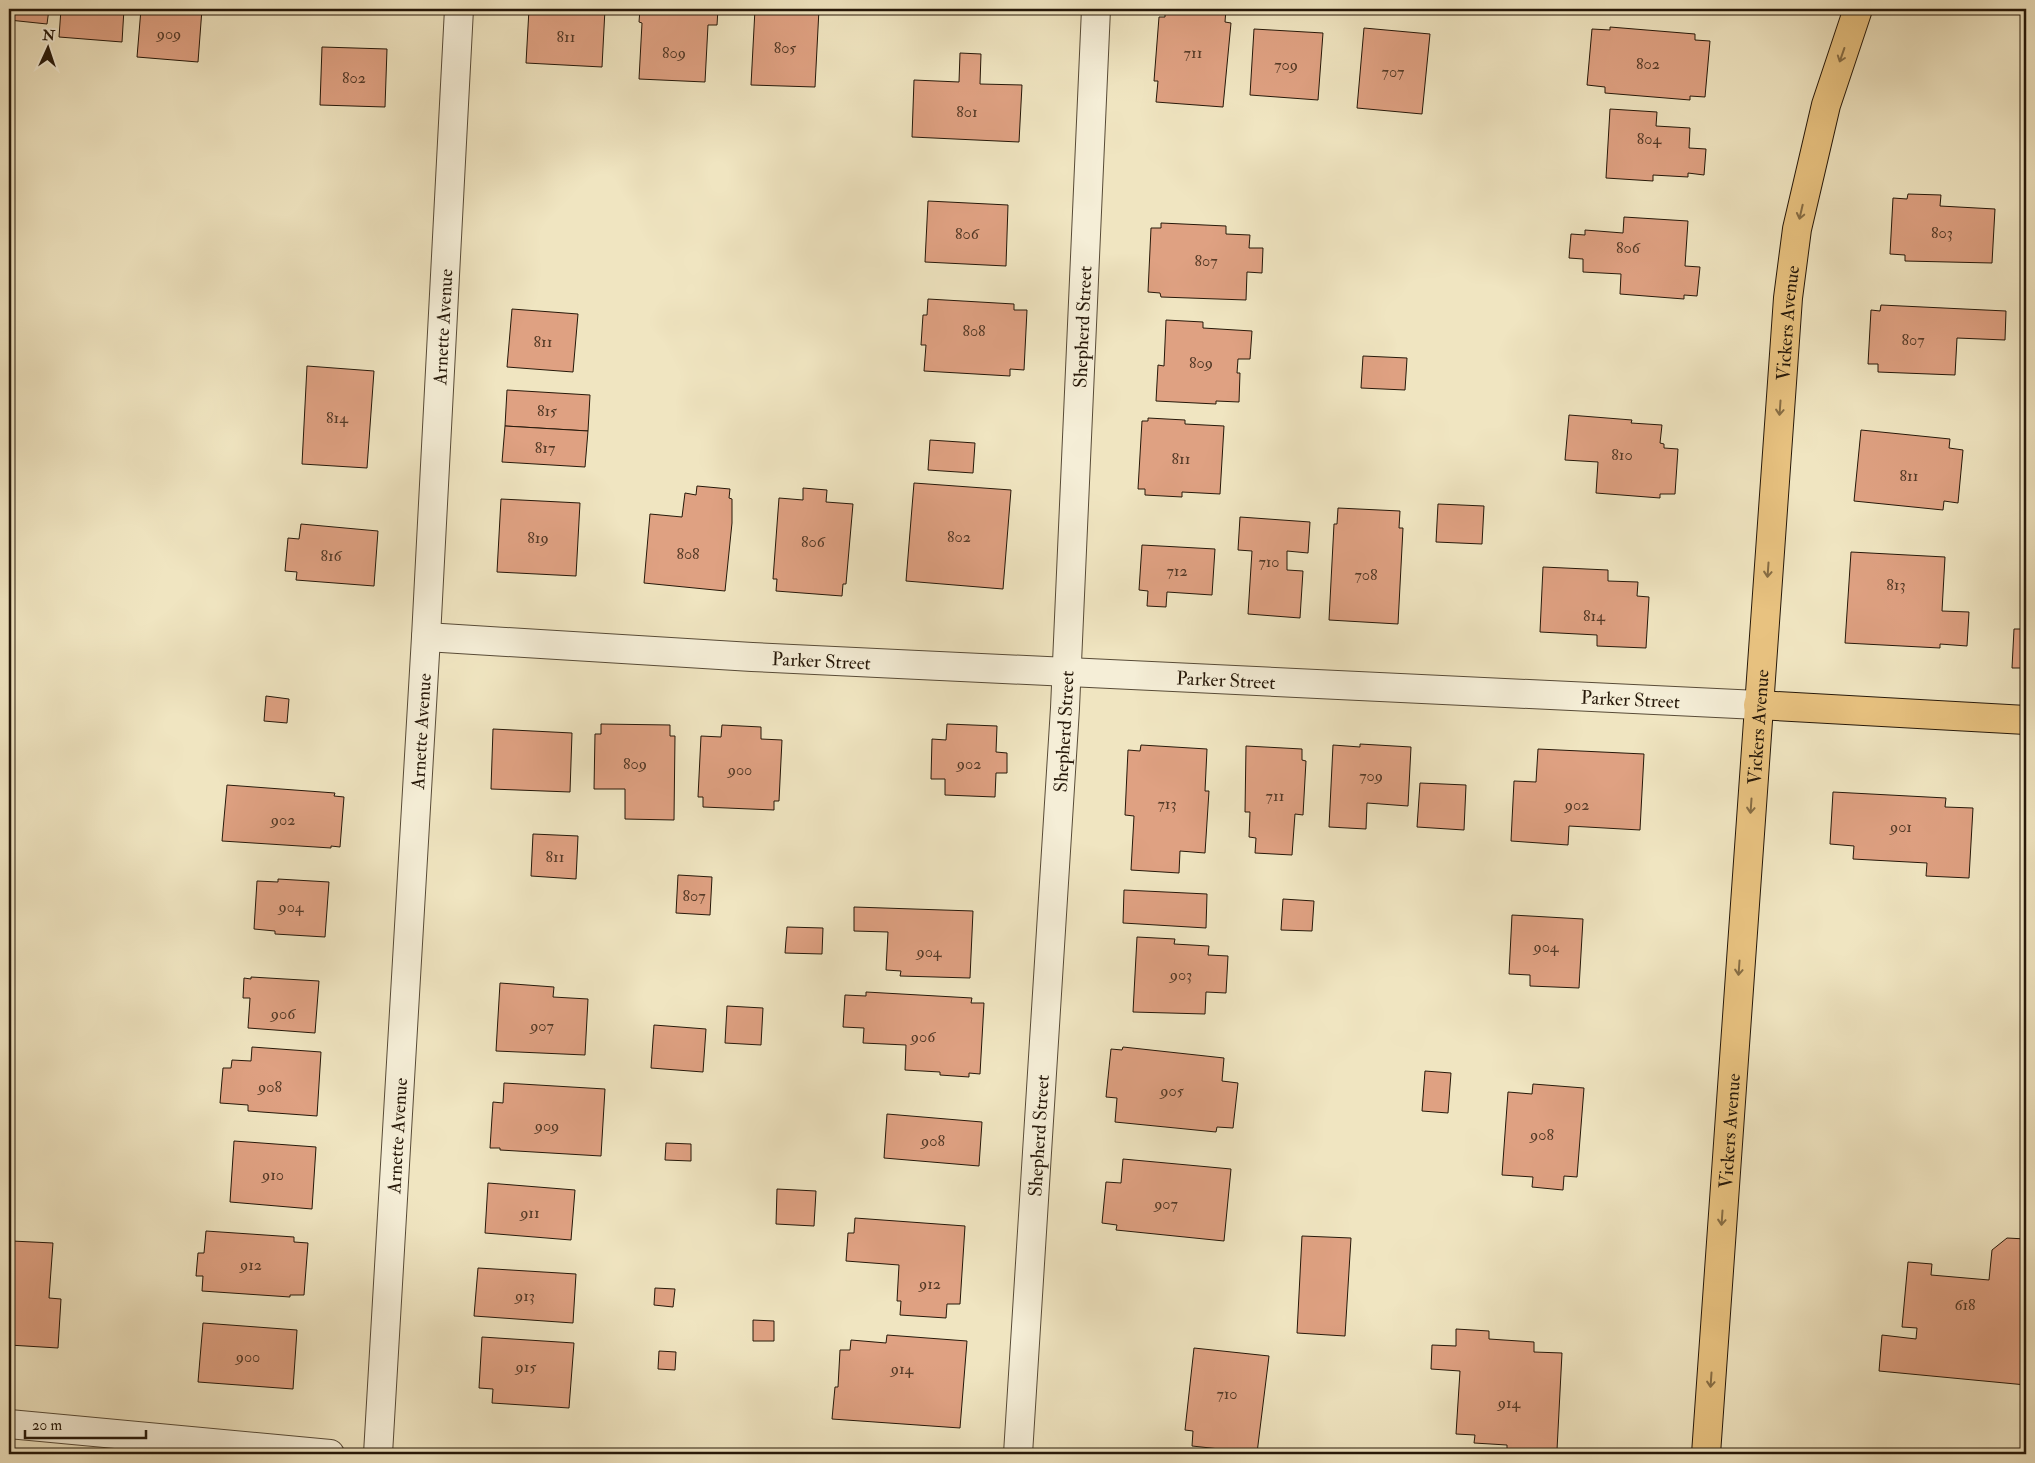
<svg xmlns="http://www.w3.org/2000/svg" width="2035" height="1463" font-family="'IM FELL Double Pica',serif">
  <rect width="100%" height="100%" fill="#f0e5c1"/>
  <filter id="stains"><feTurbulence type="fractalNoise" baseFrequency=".004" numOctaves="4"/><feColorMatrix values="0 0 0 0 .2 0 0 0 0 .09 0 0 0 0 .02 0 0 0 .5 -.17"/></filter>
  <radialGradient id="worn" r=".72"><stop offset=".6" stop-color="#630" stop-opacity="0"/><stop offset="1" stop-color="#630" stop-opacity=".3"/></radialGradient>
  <!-- building -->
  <g fill="#dfa182" stroke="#261809">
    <path d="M9,9h40l-2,15 -38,-4z"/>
    <path d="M61,9h63l-2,33 -63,-5z"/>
    <path d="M141,9h61l-4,53 -61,-5z"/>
    <path d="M529,9h76l-3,58 -76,-4z"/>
    <path d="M640,9h78l-1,16h-9l-3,57 -66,-3 3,-56 -3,-1z"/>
    <path d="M755,9h64l-4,78 -64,-2z"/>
    <path d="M1165,9h61l-1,13 6,1 -8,84 -67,-5 2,-21h-4l5,-64h6z"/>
    <path d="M1610,27l85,7v6l15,1 -5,56 -15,-1v4l-85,-7v-6l-18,-2 5,-56 18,1z"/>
    <path d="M1364,28l66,6 -8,80 -65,-6z"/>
    <path d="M1254,29l69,4 -5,67 -68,-5z"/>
    <path d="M322,47l65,2 -2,58 -65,-2z"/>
    <path d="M960,53l21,1 -1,30 42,1 -3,57 -107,-5 2,-57 45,2z"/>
    <path d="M1610,109l47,3 -1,14 34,2 -1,20 17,1 -2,26 -16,-2v4l-35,-2v6l-47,-3z"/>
    <path d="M1908,194l33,1 -1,11 55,3 -3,54 -87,-2v-6l-15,-1 3,-56 14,1z"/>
    <path d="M928,201l80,4 -2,61 -81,-4z"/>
    <path d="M1624,217l64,4 -3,45 15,1 -3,29 -13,-1v4l-64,-5 1,-20 -38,-2v-13l-14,-1 2,-24 14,1v-5l38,3z"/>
    <path d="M1161,223l65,3v8l24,1 -1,13h14l-1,25 -15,-1 -1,28 -85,-3 -1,-4 -12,-1 3,-64h10z"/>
    <path d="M928,299l86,5v6h13l-3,60 -14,-1v7l-86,-5 2,-26h-5l2,-30h4z"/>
    <path d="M1881,305l125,6 -1,29 -48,-2 -2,37 -77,-3v-8h-10l3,-54 9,1z"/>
    <path d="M512,309l66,5 -5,58 -66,-5z"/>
    <path d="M1166,320l37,2v6l49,3 -2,28h-12l-1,14h3l-1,29 -23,-1v3l-60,-3 2,-36 6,1z"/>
    <path d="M1363,356l44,2 -2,32 -44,-2z"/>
    <path d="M307,366l67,5 -7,97 -65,-4z"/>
    <path d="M507,390l83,5 -2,36 -83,-5z"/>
    <path d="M1569,415l63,5 -1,3 31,2 -2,18 4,1v4l14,1 -3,45h-15v4l-64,-5 2,-31 -33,-2z"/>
    <path d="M1148,418l37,2v4l39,2 -4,68 -38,-2v5l-37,-2v-6h-7l4,-68h6z"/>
    <path d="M505,426l83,5 -3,36 -83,-5z"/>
    <path d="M1861,430l89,9 -1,9 14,2 -5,53 -14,-2 -1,9 -89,-9z"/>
    <path d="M930,440l45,3 -2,30 -45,-3z"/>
    <path d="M914,483l97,7 -8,99 -97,-8z"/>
    <path d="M697,486l33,3 -1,9 3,1v24l-7,68 -81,-8 6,-69 32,3 3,-24 11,2z"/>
    <path d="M803,488l24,2 -1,12 27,2 -7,80h-3l-1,12 -66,-5 1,-12h-4l6,-81 24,2z"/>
    <path d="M501,499l79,4 -4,73 -79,-4z"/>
    <path d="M1438,504l46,2 -2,38 -46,-2z"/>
    <path d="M1338,508l62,3 -1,17h4l-5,96 -69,-4 5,-96h3z"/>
    <path d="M1240,517l70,5 -2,31 -21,-2v19l16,1 -3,47 -52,-4 4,-63 -14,-1z"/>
    <path d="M301,524l77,7 -4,55 -78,-6 1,-8 -12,-1 3,-33 11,1z"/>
    <path d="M1142,545l73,4 -3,46 -45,-3 -1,15 -19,-1 1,-15 -9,-1z"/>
    <path d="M1851,552l94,5 -3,54 27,1 -2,34 -27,-2v4l-95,-5z"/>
    <path d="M1543,567l65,3v11l30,1 -1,14 12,1 -3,51 -49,-2v-11l-57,-3z"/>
    <path d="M2014,629h12v39h-14z"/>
    <path d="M266,696l23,3 -2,24 -23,-2z"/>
    <path d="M601,724l69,1v11h5l-1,84 -49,-1v-30h-31l1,-55h6z"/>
    <path d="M947,724l50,2 -1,26 11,1v20h-11l-1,24 -50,-2v-16h-14l1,-40 14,1z"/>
    <path d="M722,725l39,2v12l21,1 -3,61h-5v9l-71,-3v-10h-5l3,-61 20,1z"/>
    <path d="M493,729l79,4 -2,59 -79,-3z"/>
    <path d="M1360,744l51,3 -3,59 -41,-3 -1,26 -37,-2 4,-82 27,2z"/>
    <path d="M1141,745l66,4 -2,42h4l-4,62 -25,-2 -1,22 -48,-3 3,-54 -9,-1 3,-65 12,1z"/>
    <path d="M1246,746l56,3v11l4,1 -3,54 -8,-1 -3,41 -37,-2 1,-15 -7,-1 1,-25h-5z"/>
    <path d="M1538,749l106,5 -4,76 -71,-4 -1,19 -57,-4 3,-60 22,1z"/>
    <path d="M1420,783l46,2 -2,45 -47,-3z"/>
    <path d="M227,785l108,8 -1,3 10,1 -4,50 -9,-1v2l-109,-7z"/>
    <path d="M1833,792l113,6 -1,9 28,1 -4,70 -43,-2 1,-13 -74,-4 1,-13 -24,-2z"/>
    <path d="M533,834l45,2 -2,43 -45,-3z"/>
    <path d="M678,875l34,2 -2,38 -34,-2z"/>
    <path d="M278,879l51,3 -4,55 -50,-3v-3l-21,-2 3,-48 21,1z"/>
    <path d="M1124,890l83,4 -1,34 -83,-5z"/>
    <path d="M1283,899l31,2 -2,30 -31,-1z"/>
    <path d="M854,907l119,4 -3,67 -70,-2 1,-5 -15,-1 2,-38 -34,-1z"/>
    <path d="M1512,915l71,4 -4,69 -49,-2v-11l-21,-1z"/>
    <path d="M787,927l36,1 -1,26 -37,-1z"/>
    <path d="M1137,937l38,2 -1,5 35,2 -1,9 20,1 -2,37 -20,-1 -1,22 -72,-2z"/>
    <path d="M251,977l68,4 -4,52 -67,-5 2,-30h-7l1,-20 7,1z"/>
    <path d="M500,983l54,4 -1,10 35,2 -3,56 -89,-4z"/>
    <path d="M866,992l106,6 -1,5h13l-4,71 -11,-1v4l-29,-2v-3l-35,-2 1,-25 -43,-2 1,-15 -21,-1 2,-32 21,1z"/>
    <path d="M727,1006l36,2 -2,37 -36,-2z"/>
    <path d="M654,1025l52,4 -3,43 -52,-4z"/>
    <path d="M252,1047l69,5 -4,64 -69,-5v-6l-28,-2 3,-35h8l1,-8 19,1z"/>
    <path d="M1123,1047l101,11 -2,23 16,2 -5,45 -16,-1 -1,5 -101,-10 2,-24 -11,-1 5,-48 11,1z"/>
    <path d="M1425,1071l26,2 -3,40 -26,-2z"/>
    <path d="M504,1083l101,6 -4,67 -101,-6v-2h-10l3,-46 10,1z"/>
    <path d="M1533,1084l51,4 -7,89 -13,-1 -1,14 -31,-3 1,-10 -31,-2 6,-83 24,2z"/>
    <path d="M887,1114l95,8 -3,44 -95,-8z"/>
    <path d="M234,1141l82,6 -4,62 -82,-7z"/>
    <path d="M666,1143l25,1v17l-26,-1z"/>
    <path d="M1123,1159l108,10 -7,72 -108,-11 1,-5 -15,-2 4,-41 15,1z"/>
    <path d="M488,1183l87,7 -4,50 -86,-7z"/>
    <path d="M777,1189l39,2 -2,35 -38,-2z"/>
    <path d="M855,1218l110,8 -5,78h-13l-1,14 -46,-3 1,-14h-4l2,-36 -53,-4 2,-28h6z"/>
    <path d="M206,1231l88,6v5l14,1 -4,52h-14v2l-88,-6 1,-15h-7l2,-23h6z"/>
    <path d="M1302,1236l49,2 -6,98 -48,-3z"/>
    <path d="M2007,1238l19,1v146l-147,-14 3,-36 34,4 1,-11 -15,-1 6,-65 24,2 -1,11 58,5 3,-30z"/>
    <path d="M12,1241l41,2 -4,55 12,1 -3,49 -49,-3z"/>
    <path d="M478,1268l98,6 -3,49 -99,-7z"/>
    <path d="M655,1288l20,1 -2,18 -19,-2z"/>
    <path d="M753,1320l21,1v20h-21z"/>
    <path d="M203,1323l94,7 -4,59 -95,-7z"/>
    <path d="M1456,1329l33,2v8l45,3v10l28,1 -5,97 -3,-1 -1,5h-46v-9l-33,-2 1,-8 -19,-1 4,-63 -29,-2 1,-24 24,1z"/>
    <path d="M887,1335l80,6 -7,87 -128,-9 3,-32h3l2,-37h10l1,-10 35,3z"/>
    <path d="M482,1337l92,6 -5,65 -77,-5 1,-14 -14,-1z"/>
    <path d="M1194,1348l75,8 -12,97 -65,-7 1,-15 -8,-1z"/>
    <path d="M659,1351l17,1 -1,18 -17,-1z"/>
  </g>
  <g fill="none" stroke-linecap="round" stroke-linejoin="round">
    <!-- minor casing -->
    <g stroke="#584b37" stroke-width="30">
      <g id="minor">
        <path id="s1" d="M426,637l326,20 1006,48"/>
        <path d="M9,1424l321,30"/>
        <path id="s2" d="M378,1454l48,-817 33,-628"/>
        <path id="s3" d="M1018,1454l47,-746 31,-699"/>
      </g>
    </g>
    <!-- major casing -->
    <g stroke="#261809" stroke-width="30">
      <g id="major">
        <path d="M1758,705l268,15"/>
        <path id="s4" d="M1706,1454l82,-1156 9,-69 29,-124 32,-96"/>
      </g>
    </g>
    <!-- minor -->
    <use href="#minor" stroke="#f5eed7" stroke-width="28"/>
    <!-- major -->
    <use href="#major" stroke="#e8c280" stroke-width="28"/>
  </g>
  <!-- one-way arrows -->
  <defs><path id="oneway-shaft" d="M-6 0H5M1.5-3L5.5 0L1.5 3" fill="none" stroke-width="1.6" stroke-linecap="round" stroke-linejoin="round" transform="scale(1.25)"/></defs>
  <g stroke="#876d44">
    <use href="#oneway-shaft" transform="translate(1842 55) rotate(109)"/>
    <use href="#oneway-shaft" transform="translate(1801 212) rotate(103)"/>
    <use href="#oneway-shaft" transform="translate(1780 408) rotate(94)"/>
    <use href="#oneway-shaft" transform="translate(1768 570) rotate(94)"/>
    <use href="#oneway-shaft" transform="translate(1751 806) rotate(94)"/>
    <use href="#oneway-shaft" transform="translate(1739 968) rotate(94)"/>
    <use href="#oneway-shaft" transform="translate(1722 1218) rotate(94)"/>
    <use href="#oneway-shaft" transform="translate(1711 1380) rotate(94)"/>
  </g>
  <g text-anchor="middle" stroke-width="5" stroke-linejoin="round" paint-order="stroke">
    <!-- number labels -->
    <g font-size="16" fill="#543a27">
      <text x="169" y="39">909</text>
      <text x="566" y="42">811</text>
      <text x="785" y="53">805</text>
      <text x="674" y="58">809</text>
      <text x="1193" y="58">711</text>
      <text x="1648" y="69">802</text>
      <text x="1286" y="70">709</text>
      <text x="1393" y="77">707</text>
      <text x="354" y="83">802</text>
      <text x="967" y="117">801</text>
      <text x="1649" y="144">804</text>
      <text x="1942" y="238">803</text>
      <text x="967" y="239">806</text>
      <text x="1628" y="253">806</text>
      <text x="1206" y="266">807</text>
      <text x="974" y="336">808</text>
      <text x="1913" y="345">807</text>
      <text x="543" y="347">811</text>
      <text x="1201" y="368">809</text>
      <text x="547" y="416">815</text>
      <text x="337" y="423">814</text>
      <text x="545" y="453">817</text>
      <text x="1622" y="460">810</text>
      <text x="1181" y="464">811</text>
      <text x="1909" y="481">811</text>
      <text x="959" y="542">802</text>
      <text x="538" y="543">819</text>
      <text x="813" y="547">806</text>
      <text x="688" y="559">808</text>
      <text x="331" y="561">816</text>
      <text x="1269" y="567">710</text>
      <text x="1177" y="576">712</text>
      <text x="1366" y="580">708</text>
      <text x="1896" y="590">813</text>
      <text x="1594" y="621">814</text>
      <text x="635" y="769">809</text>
      <text x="969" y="769">902</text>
      <text x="740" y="775">900</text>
      <text x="1371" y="781">709</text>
      <text x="1275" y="801">711</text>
      <text x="1167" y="809">713</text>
      <text x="1577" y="810">902</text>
      <text x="283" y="825">902</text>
      <text x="1901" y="832">901</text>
      <text x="555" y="862">811</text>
      <text x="694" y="901">807</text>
      <text x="291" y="912">904</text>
      <text x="1546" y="952">904</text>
      <text x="929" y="957">904</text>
      <text x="1181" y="980">903</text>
      <text x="283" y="1019">906</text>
      <text x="542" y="1031">907</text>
      <text x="923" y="1042">906</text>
      <text x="270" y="1092">908</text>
      <text x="1172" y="1096">905</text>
      <text x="547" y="1131">909</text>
      <text x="1542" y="1140">908</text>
      <text x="933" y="1146">908</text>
      <text x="273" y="1180">910</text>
      <text x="1166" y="1209">907</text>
      <text x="530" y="1218">911</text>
      <text x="251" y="1270">912</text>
      <text x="930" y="1289">912</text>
      <text x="525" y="1301">913</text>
      <text x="1965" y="1310">618</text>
      <text x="248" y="1362">900</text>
      <text x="526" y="1372">915</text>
      <text x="902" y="1374">914</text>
      <text x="1227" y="1399">710</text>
      <text x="1509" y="1408">914</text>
    </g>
    <!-- street labels -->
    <g font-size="19" fill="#261809" stroke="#f5eed7">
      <text dy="7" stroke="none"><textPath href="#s4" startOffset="1134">Vickers Avenue</textPath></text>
      <text dy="7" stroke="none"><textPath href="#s2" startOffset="1129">Arnette Avenue</textPath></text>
      <text dy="7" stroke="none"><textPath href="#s3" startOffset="1129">Shepherd Street</textPath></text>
      <text dy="7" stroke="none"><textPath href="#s1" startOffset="396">Parker Street</textPath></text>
      <text dy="7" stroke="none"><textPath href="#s1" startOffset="801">Parker Street</textPath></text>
      <text dy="7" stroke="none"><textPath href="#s1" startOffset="1206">Parker Street</textPath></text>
      <text dy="7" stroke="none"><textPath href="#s4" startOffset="729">Vickers Avenue</textPath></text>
      <text dy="7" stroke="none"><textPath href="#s2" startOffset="724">Arnette Avenue</textPath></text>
      <text dy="7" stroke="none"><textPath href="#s3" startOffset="724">Shepherd Street</textPath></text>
      <text dy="7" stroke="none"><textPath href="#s4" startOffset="324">Vickers Avenue</textPath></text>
      <text dy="7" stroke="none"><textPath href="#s2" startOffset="319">Arnette Avenue</textPath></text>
      <text dy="7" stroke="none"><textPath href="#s3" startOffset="319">Shepherd Street</textPath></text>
    </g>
  </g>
  <!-- margin -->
  <rect width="2035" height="1463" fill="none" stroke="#f0e5c1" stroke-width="30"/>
  <rect x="10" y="10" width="2015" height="1443" fill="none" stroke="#261809" stroke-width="2.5"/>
  <rect x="15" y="15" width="2005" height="1433" fill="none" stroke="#261809"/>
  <!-- north arrow -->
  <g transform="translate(48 48) rotate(3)" stroke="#f5eed7" stroke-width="4" paint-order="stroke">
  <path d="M0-4L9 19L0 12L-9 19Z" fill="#261809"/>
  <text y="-8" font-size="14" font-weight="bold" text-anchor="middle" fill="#261809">N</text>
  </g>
  <!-- scale -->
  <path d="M25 1430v8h121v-8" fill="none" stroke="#261809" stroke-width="2.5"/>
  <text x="32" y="1430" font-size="15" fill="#261809" stroke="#f5eed7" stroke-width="4" paint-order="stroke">20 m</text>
  <rect width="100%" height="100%" filter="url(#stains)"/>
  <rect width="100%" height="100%" fill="url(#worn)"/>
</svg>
